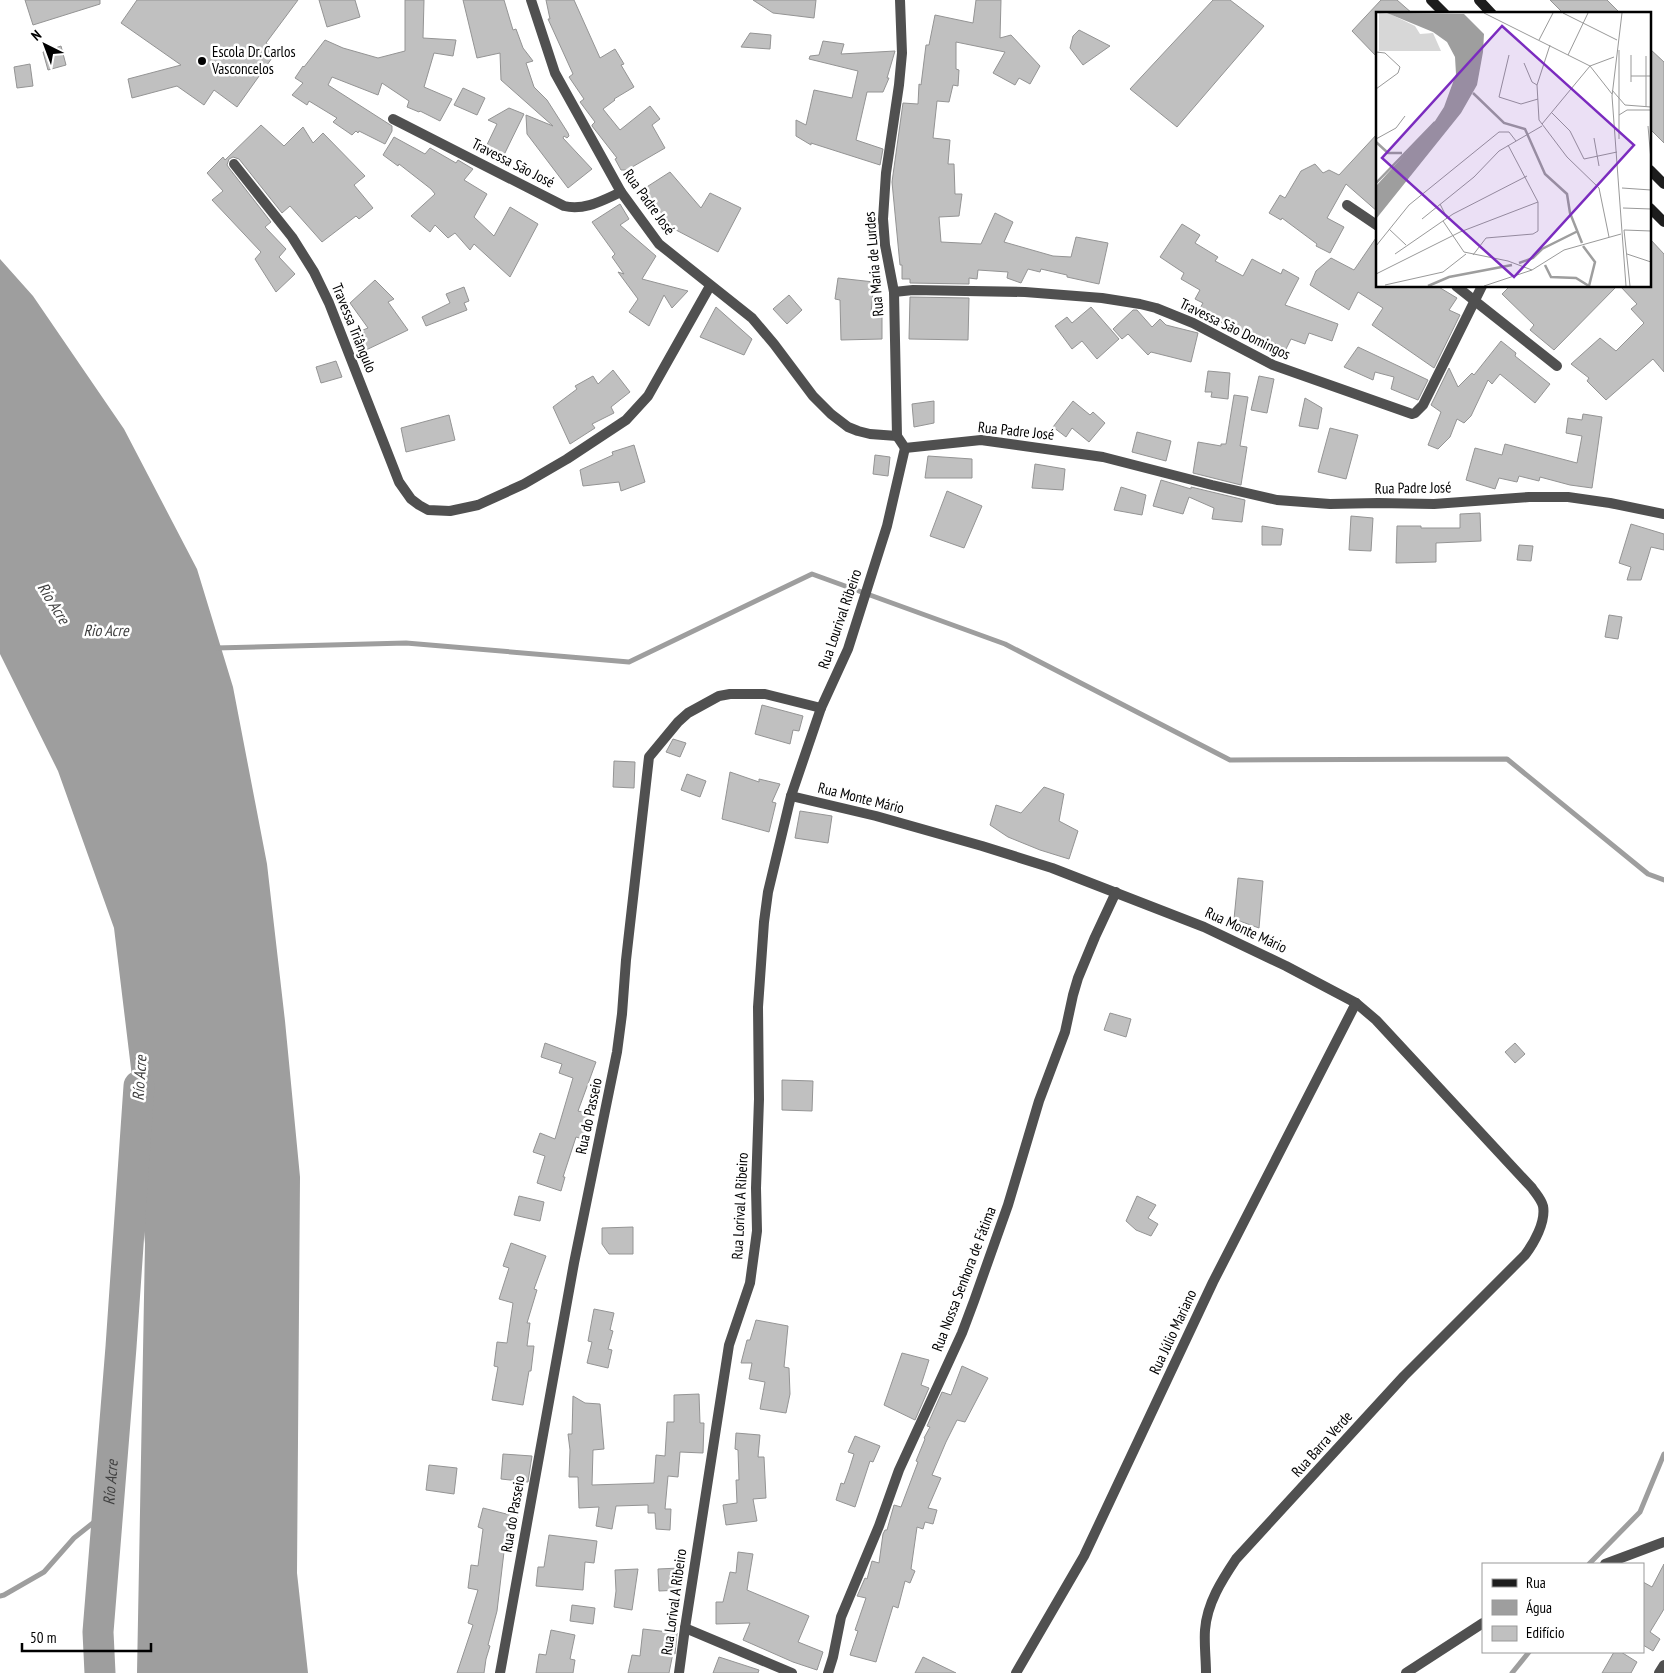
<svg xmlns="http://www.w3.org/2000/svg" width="1664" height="1673" font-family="'PT Sans Narrow',sans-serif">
  <rect width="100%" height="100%" fill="#fff"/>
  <!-- water -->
  <path fill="#9e9e9e" d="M0,259l33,37 91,133 73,140 36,118 34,177 18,157 15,156 -3,396 11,100h-171l8,-429 -12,-159 -19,-157 -56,-157 -58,-117z"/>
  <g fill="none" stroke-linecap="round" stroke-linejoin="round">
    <!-- stream -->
    <g stroke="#9e9e9e" stroke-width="5">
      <path d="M215,648l191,-5 223,19 183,-88 193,70 225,116 277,-1 141,115 16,6"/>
      <path d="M1589,1564l51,-52 24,-58"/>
      <path d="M0,1596l4,-1 40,-23 30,-34 34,-27"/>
      <path d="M1512,1673l17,-21"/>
    </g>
    <!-- river -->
    <path stroke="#9e9e9e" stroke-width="31" id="s1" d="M100,1673l-2,-41 23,-285 18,-261"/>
  </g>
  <!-- building -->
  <g fill="#c0c0c0" stroke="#949494">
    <path d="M25,0h75v4l-67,21z"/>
    <path d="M137,0h161l-32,43 11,8 -40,56 -23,-17 -10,15 -27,-19 -45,12 -4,-19 53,-14 -60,-42z"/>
    <path d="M319,0h36l5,17 -33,10z"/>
    <path d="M405,0h19l-1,38 33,2 -3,16 -19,-3 -10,34 28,12 -12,22 -20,-10 -1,1 -12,-5 2,-6 -27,-18 -4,12 -46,-18 -4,8 64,41v5l-7,13 -26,-13 -1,2 -2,-2 -4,4 -19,-13 4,-4 -28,-17 -2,4 -15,-10 11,-12 -8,-5 8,-12 1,1 21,-27 18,8 35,10 27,-7z"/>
    <path d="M463,0h41l9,30 3,-1 7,19 10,13 -7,2 8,24 13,13 21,33 1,3 -2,2 -3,-2 -1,2 29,31 -24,19 -41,-54 -1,-19 27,11 -52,-46 -1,-27 -23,5z"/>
    <path d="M546,0h28l26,58 15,-9 9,15 -3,1 13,22 -20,12 1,1 -12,9 17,21 30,-24 10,13 -8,6 13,23 -38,22h-6l-6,-11 2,-1 -25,-32v-1l3,-3 -15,-20 4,-3 -15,-22 4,-3 -25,-55h2z"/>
    <path d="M753,0h63l-2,18 -41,-5z"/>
    <path d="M976,0h25l-1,38 11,-3 29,31 -10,18 -11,-6 -4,7 -22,-12 12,-21 -49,-10v27l3,1 -1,16 -5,-1 -4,17 -12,-1 -4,37 17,2 -2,24h6l1,30h7l-3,22 -20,1 2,25 40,2 14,-31 18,9 -9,20 49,14 18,1 5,-20 32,6 -9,41 -32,-7v-2l-26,-6 -1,3 -12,-3 -7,14 -14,-5 1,-6 -30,-2 -1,9 -8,-1v6l-59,-1v-4h-8v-14h-2l-8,-83 11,-79 15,1 1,-20 2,1 5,-40h3l6,-30 38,8z"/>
    <path d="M1213,0h17l34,26 -87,101 -47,-38z"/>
    <path d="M1381,0h16l16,14h-35v44l-26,-27z"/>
    <path d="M1550,0h57l14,14h-57z"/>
    <path d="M1079,30l31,16 -27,19 -13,-17 3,-12z"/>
    <path d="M750,33l21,2 -1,14 -29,-2z"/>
    <path d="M823,41l21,3 -3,10 54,-3 -8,27h2l-6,14h-16l-11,48 27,9 -3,16 -69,-22v2l-15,-9v-16l10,5 8,-35 38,8 6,-27 -49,-12 1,-3 9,-1z"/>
    <path d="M61,46l5,19 -18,5 -5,-18z"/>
    <path d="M1650,49l14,13v81l-14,-14z"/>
    <path d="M30,64l3,22 -16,2 -3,-21z"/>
    <path d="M463,88l22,10 -8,17 -23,-10z"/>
    <path d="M509,108l15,6 -22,45 -18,-8 13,-27 -9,-4z"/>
    <path d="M261,125l23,21 19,-19 10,16 10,-10 42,43 -11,9 19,23 -14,11 -3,-3 -34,26 -32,-36 -8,7 -43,-54 -6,-2 -4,2 -2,6 2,3 42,54 -6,5 21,22 -7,8 16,17 -19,18 -21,-33 6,-7 -49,-52 11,-9 -16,-18 16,-16 2,3z"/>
    <path d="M1378,133v79l-32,-28 -19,34 17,9 -14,26 -14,-7 1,-2 -35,-26 -1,2 -12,-7 11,-18 5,3 16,-27 14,-7 8,9 6,-3 10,5z"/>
    <path d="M394,137l31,17 5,-6 26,15 2,-3 15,9 -9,11 23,14 -13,23 20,19 16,-29 28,17 -28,53 -36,-33 -4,6 -15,-17 -7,5 -13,-13 -5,7 -19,-16 24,-22 -4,-5 -32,-25 -1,2 -15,-11z"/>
    <path d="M670,172l31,36 9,-15 31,15 -23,44 -42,-22 -34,-40z"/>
    <path d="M620,204l9,15 -9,6 36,31 -14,23 46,12 -16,17 -8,-13 -15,31 -20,-14 9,-13 -20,-27 6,2 -12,-17 3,-3 -23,-32z"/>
    <path d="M1182,224l18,11 -5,8 23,14 -3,4 28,15 9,-17 29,15 2,-5 16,9 -14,27 53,19 -6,17 -23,-8 -4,11 -14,-5 -5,10 -43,-20 -3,4 -41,-23 4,-7 -8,-4 5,-9 -19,-11 3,-6 -24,-16z"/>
    <path d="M1378,235v51h59l20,12 -8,12 11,5 -26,53 -62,-43 11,-17 -25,-16 -9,18 -39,-25 6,-14 15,-13 23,12z"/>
    <path d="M1650,239l14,15v118l-11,-13 -47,41 -19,-19 2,-3 -18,-14 29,-26 16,13 28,-28 -13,-14 6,-5 -17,-18h30z"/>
    <path d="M838,278l36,4 -3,31h11v26l-41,1 -1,-40 -5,-1z"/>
    <path d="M375,280l19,19 -6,3 20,28 -42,20 -8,-18 10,-4 -18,-25z"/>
    <path d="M1510,286h107l-63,64 -24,-20 4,-5 -32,-31z"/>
    <path d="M464,287l5,14 -5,2 3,7 -41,16 -4,-9 28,-14 -4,-9z"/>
    <path d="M789,295l13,15 -15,14 -14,-15z"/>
    <path d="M910,297l59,1 -1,42 -59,-1z"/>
    <path d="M716,307l36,32 -8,16 -44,-18z"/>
    <path d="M1091,307l28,32 -22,20 -15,-18 -10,8 -17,-23 12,-9 5,6z"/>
    <path d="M1133,310h4l15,17 8,-8 6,6 32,8 -7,29 -40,-10 -3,3 -20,-21 -6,5 -9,-10z"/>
    <path d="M1501,341l15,12 -1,3 35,28 -15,19 -35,-29 -8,10 -4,-4 -17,36 -7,7 -7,-4 -7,18 -12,12 -10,-4 13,-33 -10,-7 18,-37 9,19 14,-14 2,2z"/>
    <path d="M1358,347l70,33 -10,20 -27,-11 3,-12 -19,-5 -2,8 -29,-13z"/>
    <path d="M336,361l6,16 -21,6 -5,-16z"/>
    <path d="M613,370l17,22 -19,15 3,6 -22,11 3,4 -25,16 -17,-37 24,-18 -2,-3 18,-10 5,8z"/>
    <path d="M1208,371l22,2 -2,26 -17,-2 1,-5h-7z"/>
    <path d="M1259,376l15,3 -7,34 -16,-3z"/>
    <path d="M1234,395l14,2 -8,49 7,1 -6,38 -48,-12 5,-31 23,4v-2h5z"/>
    <path d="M1305,398l17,10 -4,21 -19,-3z"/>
    <path d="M934,401v22l-20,4 -2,-23z"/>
    <path d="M1073,401l17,14 3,-3 12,11 -16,19 -17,-14 -6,9 -13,-10z"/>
    <path d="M1583,414l19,3 -10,71 -22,-3 -30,-8 -1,4 -20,-5 -2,6 -18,-4 -4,11 -29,-9 9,-32 27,7 3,-11 72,19 5,-27 -16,-3 2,-15 14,2z"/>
    <path d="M449,415l6,25 -49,12 -5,-24z"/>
    <path d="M1330,428l28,7 -12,44 -28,-7z"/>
    <path d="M1137,432l34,9 -5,20 -34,-9z"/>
    <path d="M634,445l11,37 -24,9 -2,-9 -36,4 -3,-16 33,-15 -1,-3z"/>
    <path d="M875,455l15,2 -2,19 -15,-2z"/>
    <path d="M928,456l44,3v19h-47z"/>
    <path d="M1035,464l30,5 -2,21 -31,-2z"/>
    <path d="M1161,480l30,9v-2l54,13 -3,22 -30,-3 2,-11 -25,-11 -6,17 -30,-8z"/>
    <path d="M1121,487l25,8 -4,20 -28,-5z"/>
    <path d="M947,491l35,15 -18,42 -34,-12z"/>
    <path d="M1480,513l1,28 -45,2v19l-40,1 1,-37h24v2h39v-14z"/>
    <path d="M1351,516l22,2 -2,33 -22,-1z"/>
    <path d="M1631,524l33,10v16l-13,-3 -10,33h-14l4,-13 -12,-4z"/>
    <path d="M1262,526l21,3 -2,16h-19z"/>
    <path d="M1519,545l14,1 -2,15 -14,-1z"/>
    <path d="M1609,615l13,2 -4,22 -13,-2z"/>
    <path d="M762,705l41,11 -4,15 -6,-1 -3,14 -35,-10z"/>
    <path d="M673,739l13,4 -6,14 -14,-5z"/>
    <path d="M614,761l21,1 -1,26 -21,-1z"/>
    <path d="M730,772l29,10v-3l21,5 -8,18 4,1 -7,29 -47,-13z"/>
    <path d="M687,774l19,7 -6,16 -19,-7z"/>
    <path d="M1044,787l20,7 -5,27 19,10 -9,28 -29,-9 -32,-13 -18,-12 6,-20 25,8z"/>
    <path d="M800,811l32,5 -4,27 -33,-5z"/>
    <path d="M1238,878l25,3 -4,47 -25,-9z"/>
    <path d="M1110,1013l21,6 -5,18 -22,-7z"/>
    <path d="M545,1043l51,19 -18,49 12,3 -7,25 -7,-2 -13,40h2l-4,14 -24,-8 8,-27 -12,-4 7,-19 15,6 18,-61 -14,-5 3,-9 -21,-7z"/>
    <path d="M1515,1043l10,11 -10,9 -10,-11z"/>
    <path d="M782,1080l31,1 -1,30 -30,-1z"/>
    <path d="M519,1196l25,6 -4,19 -26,-6z"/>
    <path d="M1137,1196l19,9 -8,13 10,6 -7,12 -15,-6 -10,-9z"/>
    <path d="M633,1227v27h-24l-7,-10v-16z"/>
    <path d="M511,1243l35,13 -12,33 3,1 -10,33h3l-3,23h7l-3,25h-2l-6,34 -31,-5 6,-33 -4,-1 3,-24 10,1 6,-40 -14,-4 10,-31 -6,-2z"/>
    <path d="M594,1309l20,4 -4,17 3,1 -5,18 4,1 -4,18 -21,-5 5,-21 -4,-1z"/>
    <path d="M756,1320l32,6 -4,41 5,1 1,26 -4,19 -26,-4 5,-27 -16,-3 3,-16h-11l6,-23h3z"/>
    <path d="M902,1353l27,7 -8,25 8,3 -14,32 -31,-15z"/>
    <path d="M962,1366l26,12 -23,44 -8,-2 -11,22 -14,33 9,3 -13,30 9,2 -4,14 -8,-2 -2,7 -6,-2 -6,42 4,2 -5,12 -5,-2 -7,27 -5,-2 -17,56 -26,-7 8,-24 -3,-1 11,-32 -9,-2 1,-2 7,-16 2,1 5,-18 7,2 4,-29 2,-4h2l7,-25 7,2 17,-45 -2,-1 9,-22 -1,-1 6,-11 -3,-1 15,-34 9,3z"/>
    <path d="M699,1394l1,29h4l-1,30 -23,-1 -2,25 -10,-1 -3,33h6l-1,21 -14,-1 -1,-16h-7v-8l-32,1 -4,23 -16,-3 3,-19 -20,1 -1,-31h-9l1,-27 -2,-16h4l1,-38 12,7 15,1 4,45 -11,1 -1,35 62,-2 2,-28 9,1 2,-34h7v-27z"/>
    <path d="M736,1433l24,2 -2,22h6l2,41 -13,1 4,22 -31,4 -3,-20 14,-2 -1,-23h3l-1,-30 -3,-1z"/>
    <path d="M855,1436l25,10 -7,16 -3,-1 -15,46 -19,-7 5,-17 3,1 5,-14 5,-16 -6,-2z"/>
    <path d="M503,1454l29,2 -4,26 -27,-3z"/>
    <path d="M429,1465l28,3 -3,26 -28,-4z"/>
    <path d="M483,1508l35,9 -5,20 -7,-2 -9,76 -9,34 2,1 -4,13 -2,14h-27l16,-48 -5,-2 10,-33 -10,-2 3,-23 7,1 5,-37 -5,-2z"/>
    <path d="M549,1535l48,6 -3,22 -9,-1 -2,28 -47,-4 2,-19h6z"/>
    <path d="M738,1552l15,2 -6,36 62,26 -11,26 25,10 -6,18 -24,-8 -50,-22 7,-17 -34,1v-22h7l7,-30 6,1z"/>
    <path d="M1664,1564v45l-14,23 10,7 -7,12 -10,-6v-63l9,5z"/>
    <path d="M680,1568l1,22 -22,1 -1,-22z"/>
    <path d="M638,1569l-6,41 -18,-3 2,-16 -1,-21z"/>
    <path d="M572,1605l23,3 -2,16 -23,-3z"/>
    <path d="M643,1629l34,4 -2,21 -2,-1 -4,20h-41l4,-18 8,1z"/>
    <path d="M551,1630l24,5 -5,24 5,1 -2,13h-37l3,-19 7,1z"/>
    <path d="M1614,1652h7l16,10 -6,11h-29z"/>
    <path d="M719,1657l40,13 -1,3h-45z"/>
    <path d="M923,1657l33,16h-41z"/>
  </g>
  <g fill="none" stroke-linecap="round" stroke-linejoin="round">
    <!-- minor -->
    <g stroke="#505050" stroke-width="10">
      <path d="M531,0l24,73 66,119 38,52 93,74 22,26 39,52 18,18 17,13 10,4 12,3 27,2"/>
      <path d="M393,119l171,87c21,5 39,-6 57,-14"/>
      <path d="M234,164l58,73 22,35 15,31 70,179 12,17 8,6 9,5 22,1 28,-6 46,-21 43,-25 59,-39 22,-24 62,-110"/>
      <path d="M1347,205l31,21"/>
      <path d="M1456,286l101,80"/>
      <path d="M894,292l19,-2 112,2 77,6 38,6 16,4 37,15 80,42 139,49 3,-1 8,-8 59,-119"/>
      <path d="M897,436l8,12 76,-8 122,17 109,28 65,15 53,4 48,-1 56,1 95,-7h39l42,6 54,11"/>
      <path d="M897,436l-3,-144 -9,-47 -2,-26 3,-46 13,-88 3,-32 -2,-53"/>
      <path d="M791,796l85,20 106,30 70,22 152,59 82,39 70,37 20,17 156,168c4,6 9,11 11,18 3,16 -9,37 -18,49l-121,121 -168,183c-14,21 -29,44 -31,71 -1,14 1,29 1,43"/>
      <path d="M1605,1564l59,-22"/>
      <path d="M685,1628l107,45"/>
      <path d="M500,1673l74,-410 43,-211 5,-38 4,-54 23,-203 29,-35 10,-9 31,-17 11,-2h35l56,14"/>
      <path d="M679,1673l6,-45 44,-283 21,-62 7,-52 -1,-43 3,-89 -1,-92 6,-85 4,-30 23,-96 30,-88 27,-59 39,-123 18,-78"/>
      <path d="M828,1673l5,-16 8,-40 38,-91 20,-56 63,-137 12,-32 34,-96 31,-104 26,-69 8,-37 5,-17 17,-41 21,-45"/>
      <path d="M1016,1673l68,-117 129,-274 143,-279"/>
      <path d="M1406,1673l77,-50"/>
    </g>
    <!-- tertiary -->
    <path stroke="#505050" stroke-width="10" d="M1659,1673l5,-8"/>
    <!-- secondary -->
    <g stroke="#1d1d1d" stroke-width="10">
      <path d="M1431,0l14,14"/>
      <path d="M1479,0l13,14"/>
      <path d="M1650,170l14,14"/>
      <path d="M1650,208l14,14"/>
    </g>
  </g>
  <!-- markers -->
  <circle fill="#000" stroke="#fff" stroke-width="2" cx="202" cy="61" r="5"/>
  <g text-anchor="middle" stroke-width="5" stroke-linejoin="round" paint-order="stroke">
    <!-- poi labels -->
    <g font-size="15" fill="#000" stroke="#fff" text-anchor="start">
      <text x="212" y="57">Escola Dr. Carlos<tspan x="212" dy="17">Vasconcelos</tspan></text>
    </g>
    <!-- street labels -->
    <g font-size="15" fill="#000" stroke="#fff">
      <text transform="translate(513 163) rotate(27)" y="5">Travessa São José</text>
      <text transform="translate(649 202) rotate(54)" y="5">Rua Padre José</text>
      <text transform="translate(874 264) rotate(-95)" y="5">Rua Maria de Lurdes</text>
      <text transform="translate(354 328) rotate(68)" y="5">Travessa Triângulo</text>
      <text transform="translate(1235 329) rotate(26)" y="5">Travessa São Domingos</text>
      <text transform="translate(1016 431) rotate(6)" y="5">Rua Padre José</text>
      <text transform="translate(1413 488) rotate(-1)" y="5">Rua Padre José</text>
      <text transform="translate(840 619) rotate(-71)" y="5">Rua Lourival Ribeiro</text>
      <text transform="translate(861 798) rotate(14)" y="5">Rua Monte Mário</text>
      <text transform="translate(1246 930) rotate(25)" y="5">Rua Monte Mário</text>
      <text transform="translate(589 1116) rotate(-78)" y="5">Rua do Passeio</text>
      <text transform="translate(740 1206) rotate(-87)" y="5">Rua Lorival A Ribeiro</text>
      <text transform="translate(964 1279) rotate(-69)" y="5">Rua Nossa Senhora de Fátima</text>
      <text transform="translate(1173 1332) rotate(-65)" y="5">Rua Júlio Mariano</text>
      <text transform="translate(1322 1444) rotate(-48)" y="5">Rua Barra Verde</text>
      <text transform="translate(513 1514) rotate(-80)" y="5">Rua do Passeio</text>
      <text transform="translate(674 1602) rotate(-82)" y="5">Rua Lorival A Ribeiro</text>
    </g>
    <!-- water labels -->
    <g font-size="16" font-style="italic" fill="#3f3f3f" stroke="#fff">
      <text transform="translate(54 603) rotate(58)" y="6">Río Acre</text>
      <text x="106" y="636">Rio Acre</text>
      <text transform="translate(139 1078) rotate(-86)" y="6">Río Acre</text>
      <text dy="6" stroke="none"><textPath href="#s1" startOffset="191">Río Acre</textPath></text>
    </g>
  </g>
  <!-- overview -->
  <g transform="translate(1376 12)">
    <rect width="275" height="275" fill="#fff"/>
    <path d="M3,1l11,1 25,12 5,8 13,-1 8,18h-62z" fill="#d7d7d7"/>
    <path d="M11,1l77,1 20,20 -1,18 -6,33 -16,28 -85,106v-33l59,-65 9,-14 12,-33 -1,-17 -8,-15 -14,-10z" fill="#9e9e9e"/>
    <path fill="none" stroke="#9e9e9e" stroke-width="2.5" d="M97,81l31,30 21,6 20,45 22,20 3,19 12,30M0,130l12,11h14M0,171l59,-61M143,251l14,-5 9,-9 36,-18M169,253l6,12 25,1 13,8 6,-24 -12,-16M52,274l21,-9 63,-12"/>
    <path fill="none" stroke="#999" stroke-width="1" d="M108,1l106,53 22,28M187,1l54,27M246,1l-10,83 14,190M163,28l14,-27M174,33l-13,40 2,35 28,37 32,31 10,49M243,38v89M0,40l9,1 15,14 -2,6 -22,16M133,43l-10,42 22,7 17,-5M192,43l20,-42M148,51l8,19 5,3M255,64h20M255,70v-27M236,78l13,15 26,2M270,95v-51M176,101l18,18 14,28 33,-7M243,103l8,-5h24M166,112l48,-58 24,-9M272,114l3,34M218,126l5,28M0,127l20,-11 9,-12M246,176l29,2M64,192l7,14M247,196l28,1M46,207l52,-42 25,-26 43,-25M67,209l21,31 44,9 24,9M13,217l17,16M248,218l27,1M248,218l6,56M0,234l33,-41 90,-73h10l7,9M19,242l58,-40 74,-38M251,242l24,8M97,243l13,-17 47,-4 5,-3v-29l-30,-57M0,262l84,-42 78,-30M9,273l58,-13 23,-18M108,274l48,-16 32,-20 57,-16"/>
    <path fill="#7b2cbf" fill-opacity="0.15" stroke="#7b2cbf" stroke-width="2.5" d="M126,14l132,119 -120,132 -132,-119z"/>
    <rect width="275" height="275" fill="none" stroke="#000" stroke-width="2.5"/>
  </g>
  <!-- legend -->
  <rect x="1482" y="1563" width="162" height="90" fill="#ffffff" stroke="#999999"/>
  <rect x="1492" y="1579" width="25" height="8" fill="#1d1d1d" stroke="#999999"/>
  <text x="1526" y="1588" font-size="15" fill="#000000">Rua</text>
  <rect x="1492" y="1600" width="25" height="15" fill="#9e9e9e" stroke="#999999"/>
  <text x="1526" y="1613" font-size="15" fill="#000000">Água</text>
  <rect x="1492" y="1626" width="25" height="15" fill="#c0c0c0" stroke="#999999"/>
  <text x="1526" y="1638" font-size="15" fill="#000000">Edifício</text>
  <!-- north arrow -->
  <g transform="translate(45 45) rotate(318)" stroke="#ffffff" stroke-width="4" paint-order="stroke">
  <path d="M0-4L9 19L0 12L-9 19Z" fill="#000000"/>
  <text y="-8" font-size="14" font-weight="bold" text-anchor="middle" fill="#000000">N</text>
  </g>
  <!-- scale -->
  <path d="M22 1643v8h129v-8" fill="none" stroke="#000000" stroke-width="2.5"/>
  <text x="30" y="1643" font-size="15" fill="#000000" stroke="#ffffff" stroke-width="4" paint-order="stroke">50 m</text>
</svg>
